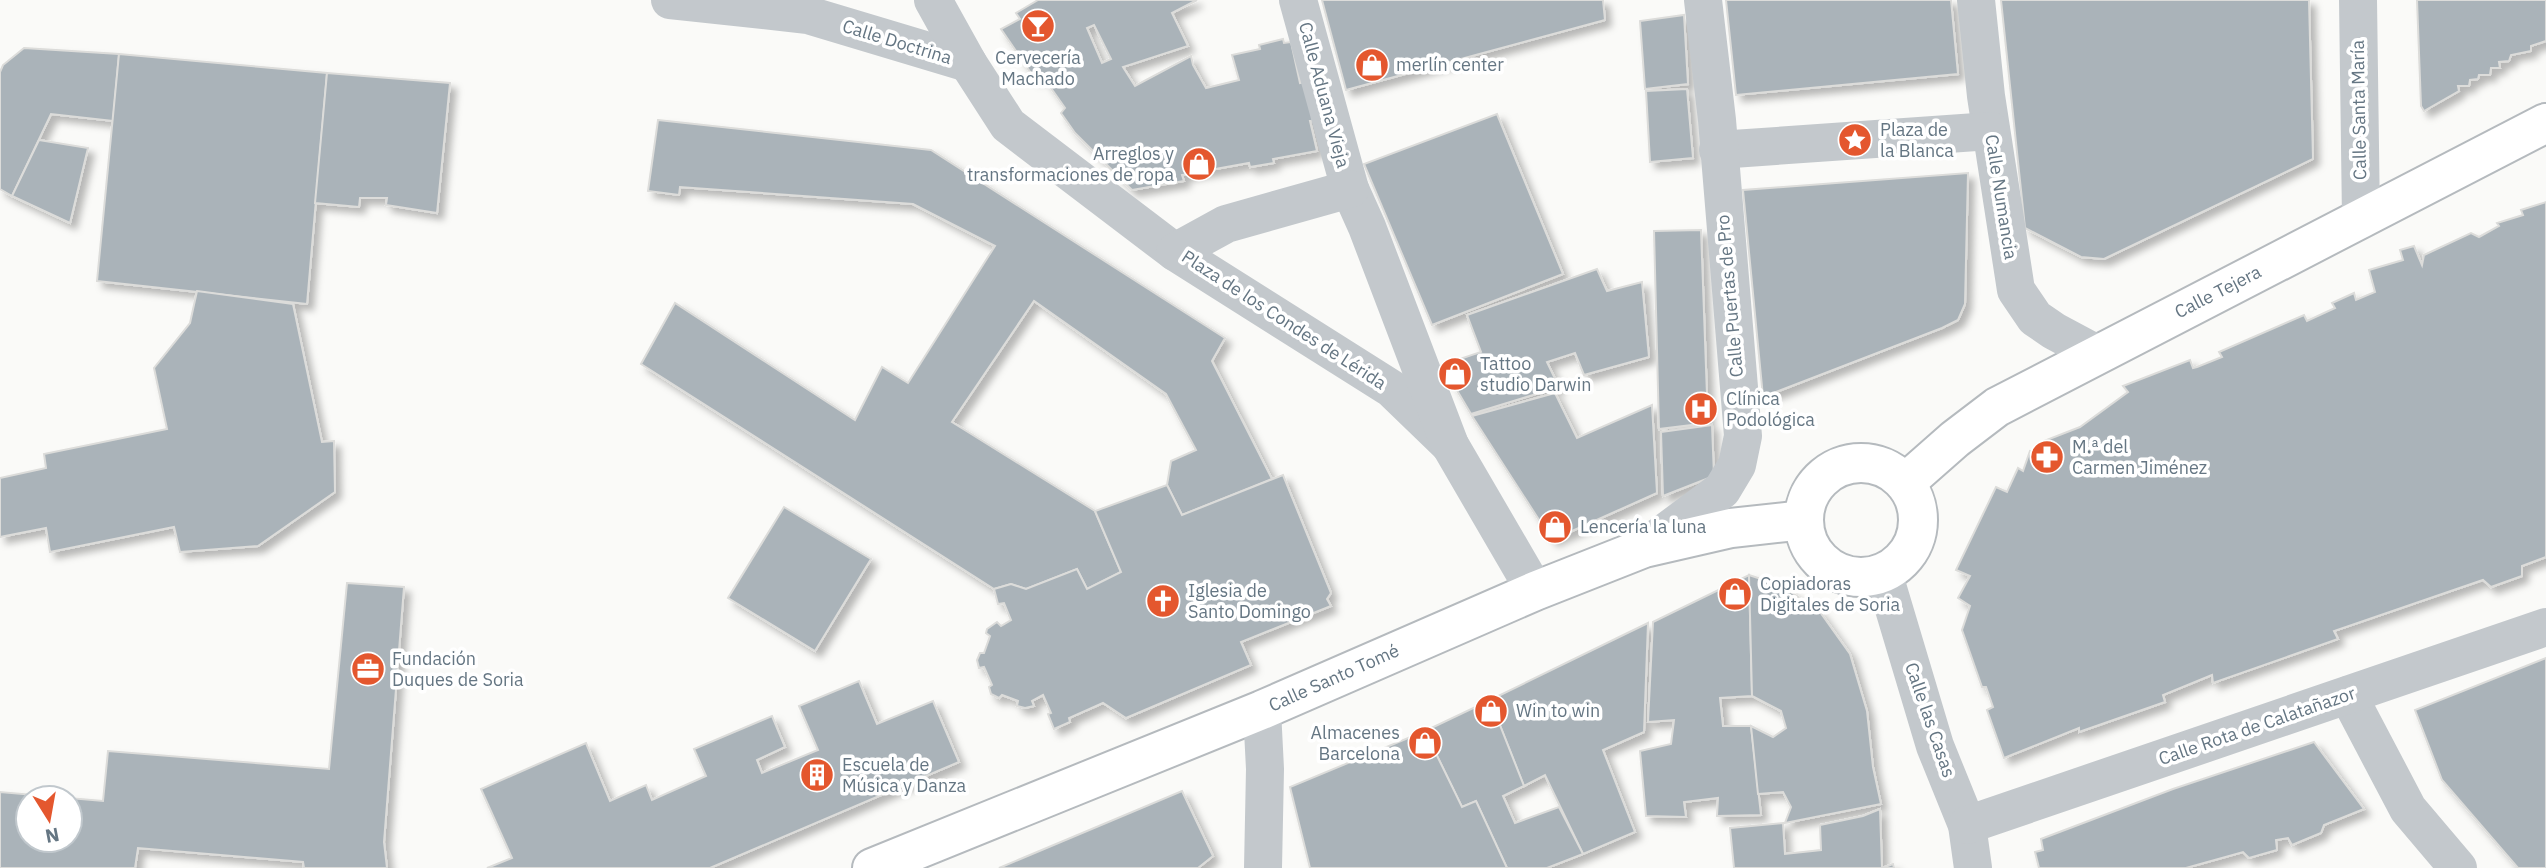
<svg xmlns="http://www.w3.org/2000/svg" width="2546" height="868" font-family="'IBM Plex Sans',sans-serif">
  <defs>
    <filter id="shadow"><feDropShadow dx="6" dy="6" stdDeviation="3.5" flood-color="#0004"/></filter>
  </defs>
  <rect width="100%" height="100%" fill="#fafaf8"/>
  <!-- building -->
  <g fill="#aab3b9" stroke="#dcdcda" stroke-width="2" fill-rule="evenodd" filter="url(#shadow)">
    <path d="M1038,0h159l-25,13 16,33 -65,21 12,19 56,-30 2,9 13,23 33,-8 -7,-25 28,-6 -1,-4 24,-6 1,4 7,-1 9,41 5,-1 8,39h-3l7,30 -44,8 1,4 -24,4 -1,-4 -67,12 2,6 -52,9 -57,-57 -14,-20 4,-5 -24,-34 -6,5 -34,-50 19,-10 -4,-6zM1094,25l17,34 -9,4 -15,-35z"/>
    <path d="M1322,0h281l2,20 -259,70z"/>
    <path d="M1726,0h225l7,74 -222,21z"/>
    <path d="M2001,0h308l4,159 -209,100 -23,-2 -56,-29z"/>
    <path d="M2417,0h129v41l-15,5v5l-20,4 -2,6 -10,1 1,6h-9l-1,7h-11l-1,4 -8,1 -1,6h-11l1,5 -35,20 -3,-5z"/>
    <path d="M1684,15l4,69 -43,5 -5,-68z"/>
    <path d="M24,48l95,6 -6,67 -62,-7 -39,82 -12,-7v-117l3,-7z"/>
    <path d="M119,54l208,19 -20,231 -210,-23z"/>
    <path d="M327,73l123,10 -13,130 -51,-8 1,-7h-27l-1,9 -44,-4z"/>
    <path d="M1687,89l6,69 -43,4 -4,-71z"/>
    <path d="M1497,114l66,160 -131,51 -68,-161z"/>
    <path d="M658,120l273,30 294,188 -13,23 60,118 -90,36 -15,-30 4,-24 25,-11 -30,-56 -132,-93 -82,121 143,89 26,61 -34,17 -10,-20 -51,20 -15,-5 -17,5 -353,-225 34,-61 180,117 27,-53 26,16 87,-137 -82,-42 -233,-17 -1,8 -31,-4z"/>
    <path d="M39,140l49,8 -18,75 -58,-27z"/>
    <path d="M1968,173l-3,131 -7,16 -16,8 -179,69 -20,-207z"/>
    <path d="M2546,202v355l-24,9v10l-31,11 -8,-7 -149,51 4,8 -125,44 -1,-8 -49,20 2,7 -86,30v-4l-75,30 -17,-48 6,-3 -7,-20h-4l-20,-57 8,-24 -12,-8 12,-22 -14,-6 40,-83 11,5 11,-24 5,3 7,-20 8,2 6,-12 36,-14 48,-35 -5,-6 67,-26 3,8 4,-1 25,-10 -3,-5 85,-37 3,6 28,-13 -3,-5 22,-10 2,7 19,-8 -6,-22 34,-10 -3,-10 14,-4 8,19 2,-10 47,-22 8,4 20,-11 -2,-3 26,-8 -2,-5z"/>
    <path d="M1701,230l7,193 -49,6 -5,-198z"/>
    <path d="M1597,269l10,22 35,-9 7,75 -65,18 -9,-22 -28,9 12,25 -88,27 -29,-49 39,-13 -14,-37z"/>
    <path d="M197,291l96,13 29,138 12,-1 1,51 -77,54 -78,6 -6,-25 -124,25 -4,-24 -46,9v-59l46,-10 -2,-14 123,-25 -13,-61 36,-45z"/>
    <path d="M1555,393l22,45 75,-33 5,88 -105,47 -80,-124z"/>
    <path d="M1712,425l2,51 -51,20 -2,-64z"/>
    <path d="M1283,475l48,118 -4,6 4,7 -90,36 10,23 -125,53 -23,-15 -34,15 1,4 -16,7 -6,-15 3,-1 -8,-18 -11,6 2,5 -9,2 -8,-2 1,-5 -16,-6 -3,3 -8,-4 -2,-7 3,-2 -8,-18 -5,1 -2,-8 3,-7h4l6,-17 -4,-3 1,-4 10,-7 4,4 10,-6 -7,-17 -6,1 -4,-15 17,-5 15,5 51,-20 10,20 34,-17 -26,-61 72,-26 15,30z"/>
    <path d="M784,507l87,52 -56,92 -87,-53z"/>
    <path d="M1749,575l3,121 -32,2 3,28h28l10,89 -44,1 1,-18 -34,4 2,15 -40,-1 -6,-65 31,-7 3,-24 -26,2 5,-100z"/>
    <path d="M1749,575l33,11 38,26 30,42 17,57 6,56 8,37 -96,19 6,-16 -8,-15 -25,2 -7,-68 22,11 13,-9 -5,-17 -29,-15z"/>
    <path d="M347,583l57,4 -20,255 3,26h-83l-1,-6 -165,-14 -3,20h-135v-76l103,9 5,-50 221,18zM28,798h42v42h-42z"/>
    <path d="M1648,623l-4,109 -41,18 32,82 -52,22 -38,-79 -21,11 -34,-86z"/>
    <path d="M2546,658v210h-28l-76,-88 -27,-70z"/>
    <path d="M859,681l18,43 56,-23 26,61 -249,106h-223l25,-10 -31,-69 105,-46 24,58 36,-16 6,15 54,-24 -12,-27 78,-33 13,31 -28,13 5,13 56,-23 -19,-44z"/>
    <path d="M1490,700l34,86 -21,10 12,27 44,-16 24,47 -36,14h-40l-31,-67 -14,6 -37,-76z"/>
    <path d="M1425,731l37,76 14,-6 31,67h-197l-20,-81z"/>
    <path d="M2314,742l50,67 -40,16 -3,8 -29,12 -4,-7 -12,2 1,10 -28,8 -6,-6 -57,16h-147l-4,-16 8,-2 -2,-11 132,-50z"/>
    <path d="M1182,791l31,65 -15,12h-199z"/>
    <path d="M1880,809l2,59 11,-4 1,4h-160l-4,-40 53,-5 2,31 36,-4 -1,-25 43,-9z"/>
  </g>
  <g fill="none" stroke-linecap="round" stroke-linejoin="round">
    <!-- primary casing -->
    <g stroke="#b5babe" stroke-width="42">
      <g id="primary">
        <circle cx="1861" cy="520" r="57"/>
        <path d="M1905,483l50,-44 42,-32 549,-284"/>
        <path d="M872,868l390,-158 273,-119 109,-43 87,-20 73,-8"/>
      </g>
    </g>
    <!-- street -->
    <g stroke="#c3c8cc" stroke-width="38">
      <path d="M670,0l138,15 160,48"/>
      <path d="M933,0l35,63 40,62 167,127 217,137 58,56"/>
      <path d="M1298,0l52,189 17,38 83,218 85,146"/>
      <path d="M1976,0l10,96 30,194 19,28 19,13 43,23"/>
      <path d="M2358,0l3,219"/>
      <path d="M1718,150l273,-19"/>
      <path d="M1175,252l51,-28 124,-35"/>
      <path d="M1644,548l78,-58 15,-25 6,-29 -26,-316 -14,-120"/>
      <path d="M1883,572l52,174 32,79 6,43"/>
      <path d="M2348,695l60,114 50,59"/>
      <path d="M1262,710l3,59 -2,99"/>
      <path d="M1967,825l579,-198"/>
    </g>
    <!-- primary -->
    <use href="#primary" stroke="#fff" stroke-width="38"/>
  </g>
  <!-- icons -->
  <defs>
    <g id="bar-disc" transform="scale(1.75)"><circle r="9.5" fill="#e4572e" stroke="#fff"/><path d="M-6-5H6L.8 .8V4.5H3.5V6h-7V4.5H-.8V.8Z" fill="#fff"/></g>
    <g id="shop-disc" transform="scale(1.75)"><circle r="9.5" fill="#e4572e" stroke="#fff"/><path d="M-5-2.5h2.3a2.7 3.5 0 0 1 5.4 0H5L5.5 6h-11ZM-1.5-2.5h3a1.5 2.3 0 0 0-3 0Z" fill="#fff"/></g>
    <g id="sight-disc" transform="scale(1.75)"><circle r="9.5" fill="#e4572e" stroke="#fff"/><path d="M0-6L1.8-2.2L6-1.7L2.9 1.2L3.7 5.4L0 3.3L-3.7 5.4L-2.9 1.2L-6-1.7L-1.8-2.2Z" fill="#fff"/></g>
    <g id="hospital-disc" transform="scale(1.75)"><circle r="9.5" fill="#e4572e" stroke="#fff"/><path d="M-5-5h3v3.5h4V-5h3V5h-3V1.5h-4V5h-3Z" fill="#fff"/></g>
    <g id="pharmacy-disc" transform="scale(1.75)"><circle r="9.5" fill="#e4572e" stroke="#fff"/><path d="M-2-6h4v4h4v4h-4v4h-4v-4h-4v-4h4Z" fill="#fff"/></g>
    <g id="church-disc" transform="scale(1.75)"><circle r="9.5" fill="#e4572e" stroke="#fff"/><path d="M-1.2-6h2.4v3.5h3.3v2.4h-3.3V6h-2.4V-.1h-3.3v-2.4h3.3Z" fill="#fff"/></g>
    <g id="office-disc" transform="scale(1.75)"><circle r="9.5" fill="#e4572e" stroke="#fff"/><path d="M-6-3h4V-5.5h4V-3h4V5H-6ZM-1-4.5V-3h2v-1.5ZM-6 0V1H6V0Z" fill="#fff"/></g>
    <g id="building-disc" transform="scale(1.75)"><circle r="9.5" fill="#e4572e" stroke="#fff"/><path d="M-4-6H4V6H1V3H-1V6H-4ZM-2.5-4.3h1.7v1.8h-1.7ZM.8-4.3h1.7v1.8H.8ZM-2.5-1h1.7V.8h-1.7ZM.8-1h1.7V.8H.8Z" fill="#fff"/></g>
  </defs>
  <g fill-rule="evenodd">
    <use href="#bar-disc" x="1038" y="26"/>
    <use href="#shop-disc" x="1372" y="65"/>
    <use href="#sight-disc" x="1855" y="140"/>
    <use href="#shop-disc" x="1199" y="164"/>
    <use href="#shop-disc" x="1455" y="374"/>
    <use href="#hospital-disc" x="1701" y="409"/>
    <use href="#pharmacy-disc" x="2047" y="457"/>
    <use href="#shop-disc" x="1555" y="527"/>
    <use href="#shop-disc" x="1735" y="594"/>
    <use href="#church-disc" x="1163" y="601"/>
    <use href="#office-disc" x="368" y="669"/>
    <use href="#shop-disc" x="1491" y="711"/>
    <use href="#shop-disc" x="1425" y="743"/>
    <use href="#building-disc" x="817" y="775"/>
  </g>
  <g text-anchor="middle" stroke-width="7" stroke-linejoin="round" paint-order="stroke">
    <!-- street labels -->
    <g font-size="18" fill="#657683" stroke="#fff">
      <text transform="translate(897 42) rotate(17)" y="6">Calle Doctrina</text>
      <text transform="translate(1324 95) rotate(75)" y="6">Calle Aduana Vieja</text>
      <text transform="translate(2359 110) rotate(-91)" y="6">Calle Santa María</text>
      <text transform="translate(2001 197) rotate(81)" y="6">Calle Numancia</text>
      <text transform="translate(2218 292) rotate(-27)" y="6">Calle Tejera</text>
      <text transform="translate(1730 296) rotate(-95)" y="6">Calle Puertas de Pro</text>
      <text transform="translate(1284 320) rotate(33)" y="6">Plaza de los Condes de Lérida</text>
      <text transform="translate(1334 678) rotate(-24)" y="6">Calle Santo Tomé</text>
      <text transform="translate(1930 720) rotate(71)" y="6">Calle las Casas</text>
      <text transform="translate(2257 726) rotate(-19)" y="6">Calle Rota de Calatañazor</text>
    </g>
    <!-- poi labels -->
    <g font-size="18" fill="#657683" stroke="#fff" text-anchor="start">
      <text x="1038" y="64" text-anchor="middle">Cervecería<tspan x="1038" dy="21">Machado</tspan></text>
      <text x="1396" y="71">merlín center</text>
      <text x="1880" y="136">Plaza de<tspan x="1880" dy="21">la Blanca</tspan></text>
      <text x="1174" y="160" text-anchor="end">Arreglos y<tspan x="1174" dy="21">transformaciones de ropa</tspan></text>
      <text x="1480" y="370">Tattoo<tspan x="1480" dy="21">studio Darwin</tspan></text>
      <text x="1726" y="405">Clínica<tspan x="1726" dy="21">Podológica</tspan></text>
      <text x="2072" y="453">M.ª del<tspan x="2072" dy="21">Carmen Jiménez</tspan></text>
      <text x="1580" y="533">Lencería la luna</text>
      <text x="1760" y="590">Copiadoras<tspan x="1760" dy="21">Digitales de Soria</tspan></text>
      <text x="1188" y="597">Iglesia de<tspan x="1188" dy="21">Santo Domingo</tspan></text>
      <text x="392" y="665">Fundación<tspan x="392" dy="21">Duques de Soria</tspan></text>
      <text x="1516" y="717">Win to win</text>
      <text x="1400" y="739" text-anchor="end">Almacenes<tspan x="1400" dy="21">Barcelona</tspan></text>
      <text x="842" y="771">Escuela de<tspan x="842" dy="21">Música y Danza</tspan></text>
    </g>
  </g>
  <!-- north arrow -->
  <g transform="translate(49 819) rotate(169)"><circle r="33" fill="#ffffff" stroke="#c1c8cd" stroke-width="2"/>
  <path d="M0-5L12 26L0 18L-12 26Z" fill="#e4572e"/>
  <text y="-10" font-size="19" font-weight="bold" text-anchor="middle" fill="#657683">N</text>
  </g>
</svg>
